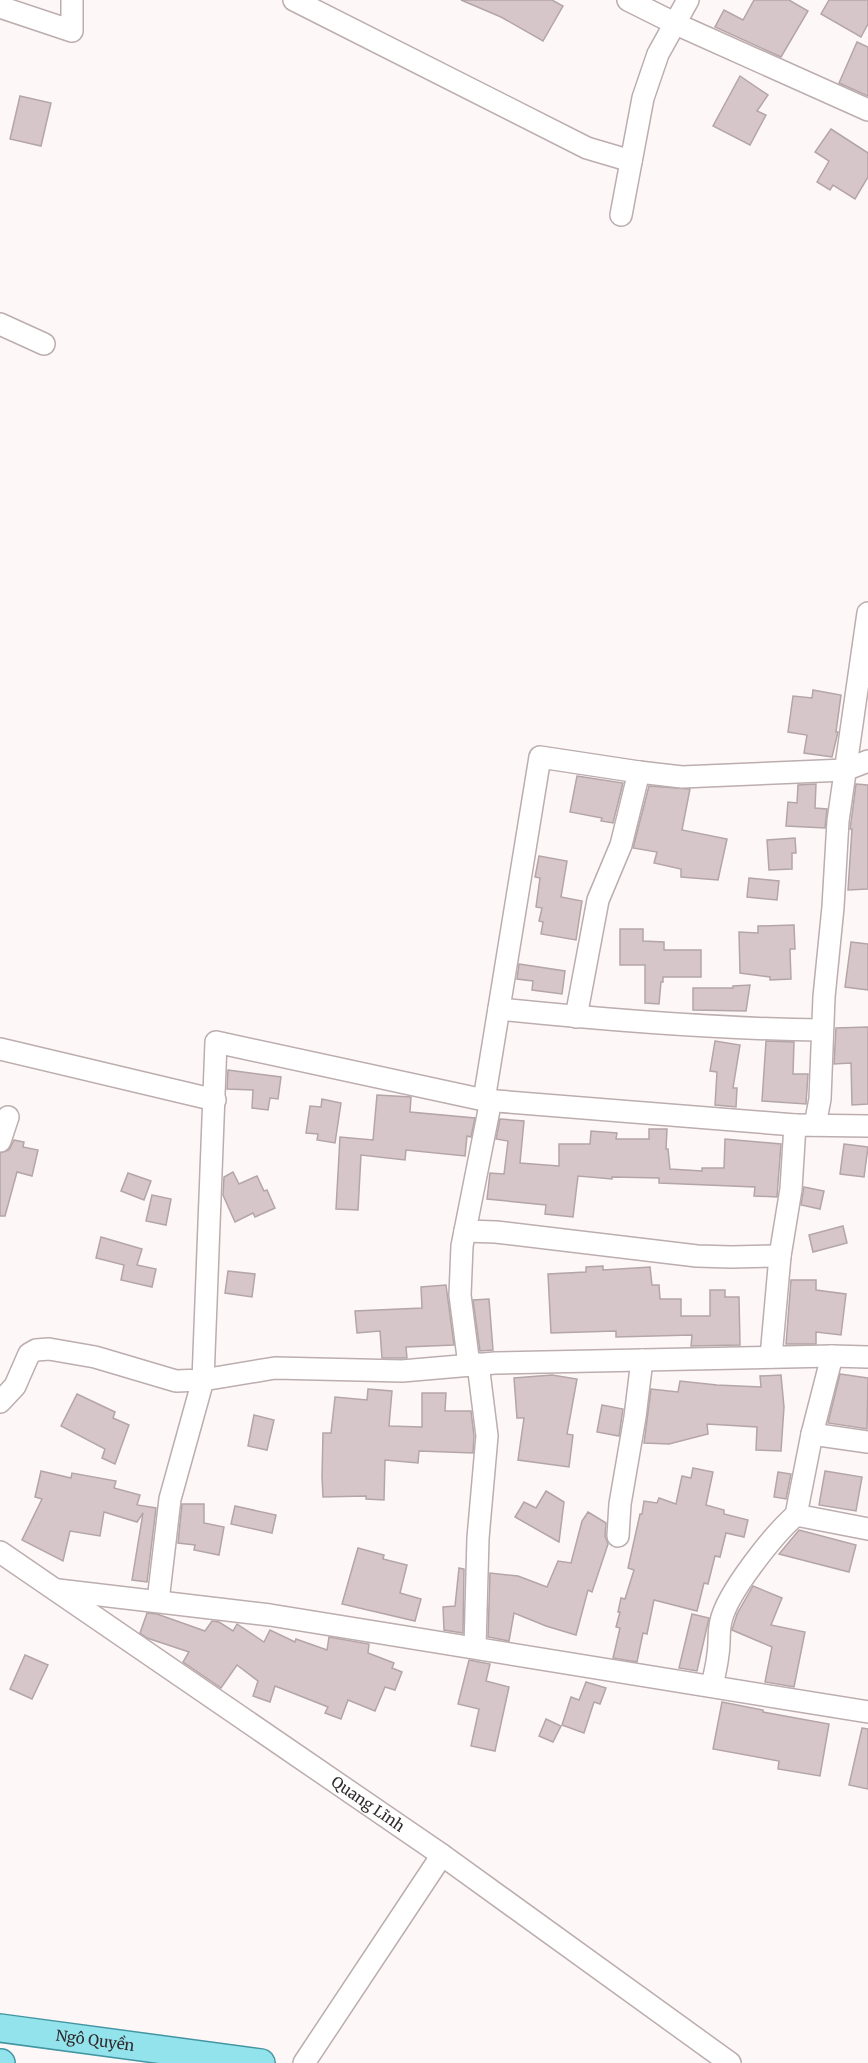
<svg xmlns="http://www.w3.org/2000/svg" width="868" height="2063" font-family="Merriweather,serif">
  <rect width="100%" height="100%" fill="#fef7f8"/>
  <!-- building -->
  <g fill="#d6c6c9" stroke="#b4a5a7" stroke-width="1.5">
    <path d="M461,0h91l11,6 -20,35 -42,-24z"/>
    <path d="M754,0h35l19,11 -27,46 -66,-30 9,-17 19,10z"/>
    <path d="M829,0h39v24l-7,13 -40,-23z"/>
    <path d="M857,42l11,5v49l-29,-13z"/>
    <path d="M740,76l28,19 -11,16 9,4 -16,30 -37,-19z"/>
    <path d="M20,96l31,7 -10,43 -31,-7z"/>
    <path d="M831,129l37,24v24l-13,22 -22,-14 -3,5 -13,-8 12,-21 -14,-9z"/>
    <path d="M813,690l28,5 -5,37h2l-6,25 -28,-4 3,-18 -19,-3 5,-36 19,2z"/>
    <path d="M577,776l46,7 -10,40 -12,-2 1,-3 -32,-6z"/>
    <path d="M816,784l-1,24 12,1 -2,19 -39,-2 2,-24 9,1 1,-18z"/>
    <path d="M856,784l12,1v104l-20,1 4,-61h-2l1,-7z"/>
    <path d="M649,786l41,3 -8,41 45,9 -9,41 -37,-3v-8l-27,-6 3,-11 -24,-4z"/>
    <path d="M795,838l1,15h-4v16l-23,1 -2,-30z"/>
    <path d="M539,856l28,5 -6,36 21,4 -6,39 -35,-6 2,-12 -4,-1 3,-13 -6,-1 4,-29 -5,-1z"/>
    <path d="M749,878l30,3 -2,19 -30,-3z"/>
    <path d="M794,925l1,24h-5l1,30 -21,1v-3l-30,-4 -1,-41 19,1v-7z"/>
    <path d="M620,929h23v12l21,1v8h37v27h-38v5h-2l-2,22 -14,-1v-38h-25z"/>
    <path d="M851,942l17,2v46l-23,-3z"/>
    <path d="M519,964l46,7 -3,23 -30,-4 1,-9 -16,-2z"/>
    <path d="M750,985l-4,26 -53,-1v-22h40v-2z"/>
    <path d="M868,1027v77l-16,1 -1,-42 -17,1 2,-36z"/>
    <path d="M715,1041l25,4 -7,43h4l-1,19 -21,-2 2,-33 -7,-1z"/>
    <path d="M766,1041l28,1 -1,32h15l-2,30 -44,-3z"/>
    <path d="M228,1070l53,7 -3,22 -8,-1 -2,12 -16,-2 1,-18 -26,-1z"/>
    <path d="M377,1095l34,2 -1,15 65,6 -4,19 -4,-1 -2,20 -59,-6 -1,10 -44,-5 -3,55 -22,-1 4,-72 33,3z"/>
    <path d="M322,1099l19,4 -6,40 -18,-3 1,-6 -12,-1 4,-27 11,1z"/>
    <path d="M500,1119l24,2 -4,42 39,3v-22h31l1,-13 26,2 -1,6h33v-10h18l-1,20h2l2,20 32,2v-3h22l1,-29 56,5 -4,53 -23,-1 1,-9 -96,-4v-5l-47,-1v2l-34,-3 -5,41 -28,-3 1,-9 -59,-6 3,-26 14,1 4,-33 -12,-2z"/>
    <path d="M14,1140l10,2 -1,5 15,3 -6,26 -15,-4 -12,44h-5v-63l9,-3z"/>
    <path d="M844,1144l24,3 -4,30 -24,-3z"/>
    <path d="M233,1172l6,12 18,-8 7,15 3,-1 8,18 -20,9 -2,-4 -18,9 -12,-27 1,-18z"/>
    <path d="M128,1173l23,8 -7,19 -23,-9z"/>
    <path d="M804,1187l20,4 -4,18 -19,-4z"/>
    <path d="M152,1195l19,4 -5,26 -20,-4z"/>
    <path d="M843,1226l4,17 -34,9 -4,-17z"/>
    <path d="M101,1237l41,12 -5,16 19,4 -4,18 -31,-7 3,-15 -28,-7z"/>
    <path d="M603,1266v4l47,-3 2,18h7l1,14h21v17h29v-26h15v7h14l1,48 -49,1 1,-11 -76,2v-6l-65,2 -3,-59 38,-2v-5z"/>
    <path d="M228,1271l27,3 -3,23 -27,-4z"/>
    <path d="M791,1280h25v10l30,4 -5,41 -25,-3v12h-30z"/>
    <path d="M446,1285l8,60 -48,2 1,11h-25l-2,-27 -23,2 -2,-22 67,-3 -1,-21z"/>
    <path d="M489,1299l4,51 -13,1 -7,-51z"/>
    <path d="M840,1374l28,4 -1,51 -39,-6z"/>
    <path d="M552,1375l25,4 -10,55 6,1 -4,32 -51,-7 6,-42h-7l-3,-40z"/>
    <path d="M781,1375l3,32 -3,44 -25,-1 1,-23 -50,-3 1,10 -39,10 -25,-1 7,-54 27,3 2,-11 37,4 44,2 -1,-11z"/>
    <path d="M368,1389l24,2 -3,35 33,1v-34h24l-1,18h26l3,25 -1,17 -54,-2 -1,12 -33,-3 -1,40 -18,-1v-3l-43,1 -1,-20 1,-44h8l4,-36 32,3z"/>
    <path d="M77,1394l38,18 -2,6 16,7 -14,39 -13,-6 3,-9 -44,-23z"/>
    <path d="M602,1405l21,4 -4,27 -22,-4z"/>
    <path d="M254,1415l20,5 -7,30 -19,-4z"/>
    <path d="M693,1468l20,4 -7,33 18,5v4l24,6 -4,17 -18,-4 -6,24 -5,-1 -7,28 -4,-1 -7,28 -43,-11 -7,34 -4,-1 -6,29 -24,-4 7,-30 -4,-1 4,-15h-2l3,-14 4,1 9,-29 -6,-2 12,-54h2l2,-13 13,2 2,-5 17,6 6,-28 9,2z"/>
    <path d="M41,1471l30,7 1,-5 44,8 -2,7 26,7 -3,10 19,3 -9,74 -15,-2 11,-67 -6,9 -33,-10 -4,24 -30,-5 -7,30 -41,-21 20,-41 -7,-2z"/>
    <path d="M825,1471l37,6 -6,34 -37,-6z"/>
    <path d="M778,1472l13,2 -5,25 -12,-2z"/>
    <path d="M546,1491l18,11 -5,40 -44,-25 9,-15 12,6z"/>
    <path d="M182,1504h22v19l20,4 -5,28 -25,-5 1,-5 -17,-2z"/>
    <path d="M235,1506l41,9 -4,18 -41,-9z"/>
    <path d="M588,1512l18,11 -1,13 3,8 -16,48 -4,-2 -12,45 -30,-9 -32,-13 -5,28 -21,-4 2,-64 28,3 29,11 11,-26 13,2 11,-42z"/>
    <path d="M799,1530l57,15 -7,27 -70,-18z"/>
    <path d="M358,1548l26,7 -1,4 24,6 -7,28 21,6 -6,22 -73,-17z"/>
    <path d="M459,1568l5,1 -1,64 -19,-3 -1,-23 12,-1z"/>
    <path d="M753,1586l29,12 -11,27 34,7 -11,55 -29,-5 7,-35 -40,-17 5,-16z"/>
    <path d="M147,1613l10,1 48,17 7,-10 7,1 14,9 4,-7 27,18 6,-12 25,12 1,-3 31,11 2,-13 40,7 -1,9 26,10 -2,5 10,4 -7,18 -10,-3 -10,24 -27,-11 -7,19 -16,-6 3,-6 -53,-21 -5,16 -17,-6 5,-15 -21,-16 -16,23 -38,-26 6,-10 -42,-14 -7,-5z"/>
    <path d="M692,1614l17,4 -12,53 -18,-3z"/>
    <path d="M25,1655l23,10 -16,34 -22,-10z"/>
    <path d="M469,1660l21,4 -4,17 23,6 -14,64 -24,-5 8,-37 -21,-5z"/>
    <path d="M586,1682l20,6 -6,16 -6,-2 -10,31 -22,-8 9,-28 8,3z"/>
    <path d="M722,1702l41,8v2l66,12 -9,52 -42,-7 1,-8 -66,-12z"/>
    <path d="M546,1719l15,7 -8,16 -14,-6z"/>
    <path d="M862,1728l6,1v60l-19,-4z"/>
  </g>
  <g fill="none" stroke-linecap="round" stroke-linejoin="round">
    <!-- minor casing -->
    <g stroke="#bcadaf" stroke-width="24">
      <g id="minor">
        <path d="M294,0l293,148 44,13"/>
        <path d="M628,0l48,24 192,86"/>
        <path d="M0,7l72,24v-31"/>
        <path d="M621,215l22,-117 15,-44 30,-54"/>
        <path d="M0,324l44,20"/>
        <path d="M499,1009c108,11 215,20 323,21"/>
        <path d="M576,1017l22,-117 23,-55 18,-73"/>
        <path d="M0,1049l215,51"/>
        <path d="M484,1100l56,-343 99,15 43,5 163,-7 23,-9"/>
        <path d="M815,1125l5,-26 4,-102 9,-90 5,-86 30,-208"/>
        <path d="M0,1141l8,-24"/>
        <path d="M465,1231l31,1 201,24 34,1 49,-1"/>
        <path d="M832,1356l-20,78 -16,81 72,14"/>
        <path d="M771,1357l9,-101 11,-67 4,-64 73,1"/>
        <path d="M469,1365l-9,-70 2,-49 29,-146"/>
        <path d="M0,1402l15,-16 14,-32 7,-4 13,-1 46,8 81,24 27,-1 13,-338 268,58 311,25"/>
        <path d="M812,1434l56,8"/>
        <path d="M618,1536l2,-32 15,-87 7,-57"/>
        <path id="s1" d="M0,1552l442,303 288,208"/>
        <path d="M58,1590l212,25 598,97"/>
        <path d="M158,1601l12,-102 33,-119 72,-12 127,3 93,-8 337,-7 36,1"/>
        <path d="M475,1647l3,-109 9,-102 -9,-72"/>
        <path d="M712,1686c2,-10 5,-21 6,-32 2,-11 0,-22 3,-33 6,-28 53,-87 75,-106"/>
        <path d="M304,2063l138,-208"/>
      </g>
    </g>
    <!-- major casing -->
    <g stroke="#4296a1" stroke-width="30">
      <g id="major">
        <path id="s2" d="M0,2028l261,35"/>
        <path d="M0,2063h1"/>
      </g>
    </g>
    <!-- minor -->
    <use href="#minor" stroke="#fff" stroke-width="21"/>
    <!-- major -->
    <use href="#major" stroke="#93e3ed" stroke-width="27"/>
  </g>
  <g text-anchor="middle" stroke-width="6" stroke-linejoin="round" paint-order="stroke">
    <!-- street labels -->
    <g font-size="15" fill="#302a2b" stroke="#fef7f8">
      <text dy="5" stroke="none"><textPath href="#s1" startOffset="446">Quang Lĩnh</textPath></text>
      <text dy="5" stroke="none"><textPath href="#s2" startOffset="96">Ngô Quyền</textPath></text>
    </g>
  </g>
</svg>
